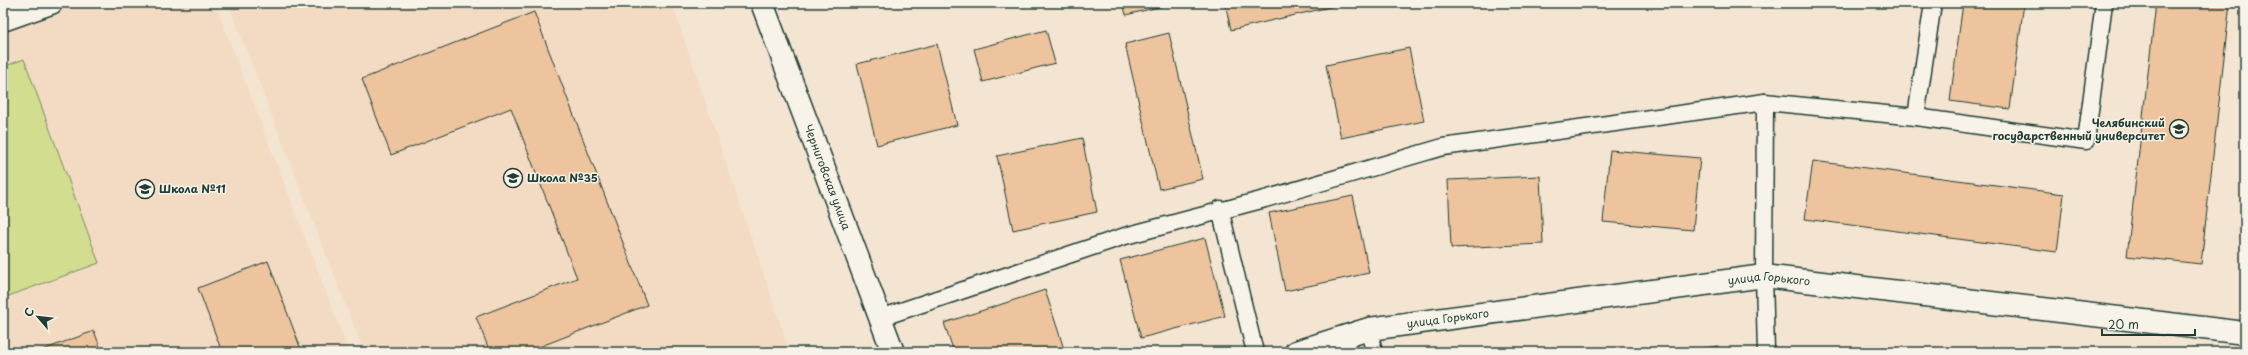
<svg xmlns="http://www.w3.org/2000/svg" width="2248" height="355" font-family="'Playpen Sans',sans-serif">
  <rect width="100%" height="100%" fill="#f4e5d2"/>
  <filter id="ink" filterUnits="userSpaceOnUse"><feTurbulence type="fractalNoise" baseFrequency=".025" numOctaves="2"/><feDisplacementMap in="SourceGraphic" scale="8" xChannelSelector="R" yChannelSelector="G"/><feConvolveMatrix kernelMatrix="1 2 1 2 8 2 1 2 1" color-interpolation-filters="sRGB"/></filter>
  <g filter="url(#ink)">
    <!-- built -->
    <g fill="#f2dbc2">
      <path d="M68,3h147l134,349h-346v-325z"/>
      <path d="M228,3h444l118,349h-426z"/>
    </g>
    <!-- green -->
    <path fill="#d2dd90" stroke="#788d62" d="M24,59l75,204 -96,35v-231z"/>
    <!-- building -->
    <g fill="#edc49d" stroke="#1f3d34">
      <path d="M1123,3h43l1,2 -41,10z"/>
      <path d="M1225,3h122l-116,27z"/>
      <path d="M1963,3h61l-14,106 -60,-8z"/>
      <path d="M2156,3h74l-29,261 -74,-8z"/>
      <path d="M534,12l113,293 -121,47h-36l-14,-35 101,-39 -66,-170 -120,47 -29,-76z"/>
      <path d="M1046,30l9,33 -72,19 -9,-33z"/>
      <path d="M1169,33l34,146 -44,10 -34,-145z"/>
      <path d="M937,44l20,81 -80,20 -20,-81z"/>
      <path d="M1409,48l15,73 -83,17 -15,-73z"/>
      <path d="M1082,138l15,74 -84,18 -16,-74z"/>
      <path d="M1610,150l90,8 -7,72 -90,-8z"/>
      <path d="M1813,161l251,33 -7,58 -252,-33z"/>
      <path d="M1540,176l3,68 -92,4 -3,-68z"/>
      <path d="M1353,196l16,77 -84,18 -16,-78z"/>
      <path d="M1205,238l20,78 -84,22 -21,-78z"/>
      <path d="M268,261l34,91h-80l-24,-64z"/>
      <path d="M1045,290l20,62h-111l-10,-29z"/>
      <path d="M94,331l8,21h-65z"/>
      <path d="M1718,346l1,6h-43z"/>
    </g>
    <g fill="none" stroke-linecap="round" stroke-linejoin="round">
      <!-- service casing -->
      <g stroke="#1f3d34" stroke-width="19">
        <g id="service">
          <path d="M1765,102l-1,174 2,76"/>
          <path d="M1916,117l17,-114"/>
          <path d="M1220,209l35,143"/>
          <path d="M880,318l245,-82 140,-37 178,-52 322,-45 151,15 170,24 18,-138"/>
          <path d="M1369,329l5,23"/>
        </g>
      </g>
      <!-- minor casing -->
      <g stroke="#1f3d34" stroke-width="25">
        <g id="minor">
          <path id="s1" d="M762,3l131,349"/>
          <path d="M3,20l48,-17"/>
          <path id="s2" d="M1296,352l73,-23 395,-53 481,57"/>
        </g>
      </g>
      <!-- service -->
      <use href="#service" stroke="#f7f3e8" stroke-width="16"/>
      <!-- minor -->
      <use href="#minor" stroke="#f7f3e8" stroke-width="22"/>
    </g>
  </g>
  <!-- icons -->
  <defs>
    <g id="university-ring" transform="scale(1)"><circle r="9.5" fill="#f7f3e8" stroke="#1f3d34" stroke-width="1.5"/><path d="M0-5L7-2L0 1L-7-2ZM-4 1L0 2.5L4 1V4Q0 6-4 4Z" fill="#1f3d34"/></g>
    <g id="school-ring" transform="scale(1)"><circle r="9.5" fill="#f7f3e8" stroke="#1f3d34" stroke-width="1.5"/><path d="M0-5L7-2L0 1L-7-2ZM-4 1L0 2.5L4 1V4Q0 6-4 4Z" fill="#1f3d34"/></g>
  </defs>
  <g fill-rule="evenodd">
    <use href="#university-ring" x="2179" y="129"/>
    <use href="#school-ring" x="513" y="178"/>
    <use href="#school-ring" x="145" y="189"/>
  </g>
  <g text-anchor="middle" stroke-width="3" stroke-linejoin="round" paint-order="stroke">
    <!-- poi labels -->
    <g font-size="11" font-weight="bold" fill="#1f3d34" stroke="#f7f3e8" text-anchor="start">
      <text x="2165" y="127" text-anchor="end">Челябинский<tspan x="2165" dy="13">государственный университет</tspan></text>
      <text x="527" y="182">Школа №35</text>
      <text x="159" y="193">Школа №11</text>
    </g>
    <!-- street labels -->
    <g font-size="11" fill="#1f3d34" stroke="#f7f3e8">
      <text dy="4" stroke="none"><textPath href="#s1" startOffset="186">Черниговская улица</textPath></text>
      <text dy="4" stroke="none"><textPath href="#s2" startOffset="480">улица Горького</textPath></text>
      <text dy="4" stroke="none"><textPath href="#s2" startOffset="156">улица Горького</textPath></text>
    </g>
  </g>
  <!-- margin -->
  <rect width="2248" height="355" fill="none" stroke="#f7f3e8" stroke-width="16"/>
  <rect x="8" y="8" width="2232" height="339" fill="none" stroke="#1f3d34" stroke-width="1.5" filter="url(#ink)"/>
  <!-- north arrow -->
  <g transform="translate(38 317) rotate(298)" stroke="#f7f3e8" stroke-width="3" paint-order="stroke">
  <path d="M0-3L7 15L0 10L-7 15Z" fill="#1f3d34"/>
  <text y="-6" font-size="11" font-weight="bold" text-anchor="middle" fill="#1f3d34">С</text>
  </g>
  <!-- scale -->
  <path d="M2102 329v6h93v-6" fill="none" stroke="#1f3d34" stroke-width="2"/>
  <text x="2108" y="329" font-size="12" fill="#1f3d34" stroke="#f7f3e8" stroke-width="3" paint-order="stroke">20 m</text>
</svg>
